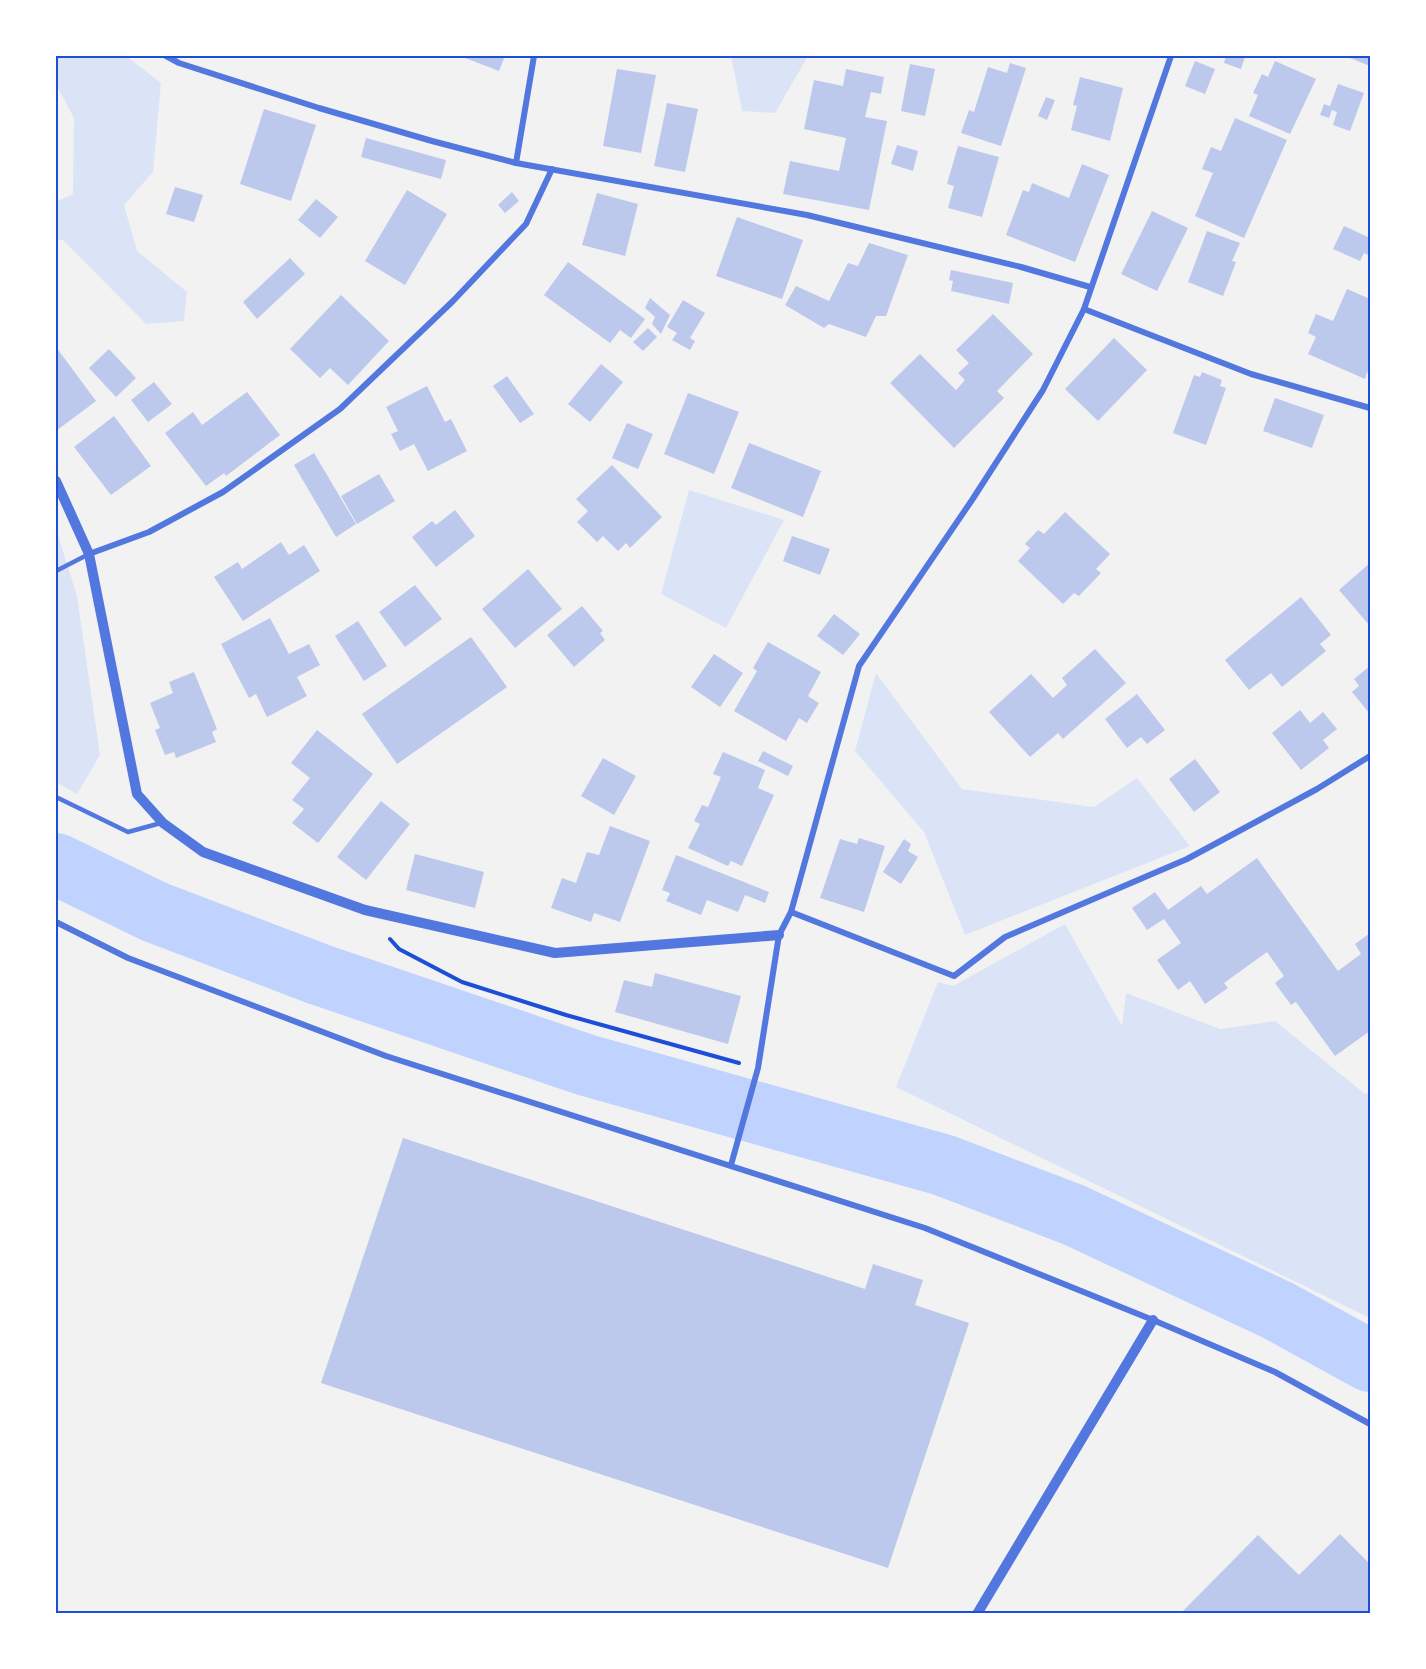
<svg xmlns="http://www.w3.org/2000/svg" width="1426" height="1669" font-family="Helvetica,sans-serif">
  <rect width="100%" height="100%" fill="#f2f2f2"/>
  <!-- green -->
  <g fill="#dbe4f7">
    <path d="M56,56h70l35,27 -8,89 -29,33 13,46 50,41 -3,29 -38,3 -83,-84h-7v-38l17,-8 1,-76 -18,-34z"/>
    <path d="M731,56h77l-33,57 -33,-2z"/>
    <path d="M689,490l95,30 -58,108 -65,-34z"/>
    <path d="M56,529l21,67 23,159 -23,39 -21,-12z"/>
    <path d="M876,673l86,116 132,18 43,-29 53,68 -225,89 -41,-103 -69,-81z"/>
    <path d="M1065,924l57,102 4,-33 94,36 55,-8 90,73 5,-1v225l-474,-231 42,-105 15,4z"/>
  </g>
  <g fill="none" stroke-linecap="round" stroke-linejoin="round">
    <!-- river -->
    <path stroke="#bfd3fe" stroke-width="62" d="M56,864l99,48 163,62 268,91 357,100 131,50 203,95 93,51"/>
  </g>
  <!-- building -->
  <g fill="#bdc9ec">
    <path d="M460,56h45l-6,15z"/>
    <path d="M1226,56l19,1 -4,12 -17,-6z"/>
    <path d="M1351,56h19v10l-20,-8z"/>
    <path d="M1195,61l20,8 -10,25 -20,-8z"/>
    <path d="M1275,61l41,18 -26,55 -41,-18 9,-21 -5,-2 9,-19 6,3z"/>
    <path d="M1010,63l16,5 -25,78 -40,-13 8,-23 5,2 14,-45 19,6z"/>
    <path d="M910,64l25,5 -10,47 -24,-5z"/>
    <path d="M617,69l39,6 -15,78 -38,-7z"/>
    <path d="M846,69l38,8 -3,17 -10,-2 -6,25 22,4 -18,89 -86,-16 7,-33 49,10 7,-33 -42,-9 10,-49 29,6z"/>
    <path d="M1080,77l43,11 -13,53 -39,-11 6,-24 -4,-1z"/>
    <path d="M1338,84l26,9 -14,38 -17,-6 4,-13 -5,-2 -3,8 -9,-3 4,-11 6,2z"/>
    <path d="M1046,97l9,3 -8,20 -9,-4z"/>
    <path d="M667,103l31,6 -13,63 -31,-6z"/>
    <path d="M264,109l52,16 -25,76 -51,-17z"/>
    <path d="M1235,118l52,22 -43,98 -49,-22 18,-43 -11,-4 9,-22 10,4z"/>
    <path d="M366,138l80,22 -5,19 -80,-22z"/>
    <path d="M897,145l21,6 -5,20 -22,-7z"/>
    <path d="M958,146l41,11 -17,60 -34,-9 6,-22 -7,-2z"/>
    <path d="M1082,164l27,11 -34,87 -69,-27 17,-45 6,2 3,-9 37,15z"/>
    <path d="M175,187l28,8 -9,27 -28,-8z"/>
    <path d="M407,190l40,24 -42,71 -40,-24z"/>
    <path d="M512,192l7,9 -14,12 -7,-8z"/>
    <path d="M597,193l41,11 -13,52 -43,-11z"/>
    <path d="M316,199l22,18 -18,21 -22,-18z"/>
    <path d="M1152,211l36,17 -31,63 -36,-17z"/>
    <path d="M737,217l66,23 -21,59 -66,-23z"/>
    <path d="M1344,226l26,12v18l-6,-3 -4,8 -27,-12z"/>
    <path d="M1207,231l33,12 -8,18 4,1 -13,34 -35,-14z"/>
    <path d="M869,243l39,12 -22,61h-10l-10,21 -37,-13 -5,4 -39,-23 11,-19 33,15 19,-38 10,3z"/>
    <path d="M290,258l15,16 -48,45 -14,-17z"/>
    <path d="M568,262l77,57 -14,19 -11,-8 -10,13 -66,-48z"/>
    <path d="M951,270l62,13 -4,21 -58,-13 2,-10 -4,-1z"/>
    <path d="M1347,289l23,10v75l-3,-2 -2,7 -57,-25 8,-17 -8,-4 8,-19 17,7z"/>
    <path d="M341,295l48,46 -41,44 -18,-17 -10,10 -30,-29z"/>
    <path d="M650,298l20,17 -9,19 -9,-10 3,-7 -10,-9z"/>
    <path d="M683,300l22,13 -15,25 5,3 -5,9 -18,-10 5,-7 -10,-6z"/>
    <path d="M993,314l40,40 -36,37 7,7 -50,50 -64,-65 30,-29 36,36 9,-10 -7,-7 11,-10 -13,-13z"/>
    <path d="M648,328l9,9 -14,14 -10,-9z"/>
    <path d="M1114,338l33,32 -49,51 -33,-32z"/>
    <path d="M56,347l40,54 -40,30z"/>
    <path d="M109,349l27,29 -20,19 -27,-29z"/>
    <path d="M601,364l22,18 -33,40 -22,-18z"/>
    <path d="M1202,372l20,8 -2,6 6,2 -20,57 -33,-12 21,-58 6,2z"/>
    <path d="M507,376l27,38 -14,9 -27,-37z"/>
    <path d="M154,382l18,22 -24,18 -17,-22z"/>
    <path d="M427,386l18,36 6,-3 16,32 -39,20 -14,-27 -14,7 -9,-17 7,-3 -12,-24z"/>
    <path d="M247,392l33,43 -54,41 -2,-3 -18,13 -41,-53 28,-21 9,13z"/>
    <path d="M688,393l51,19 -25,62 -50,-20z"/>
    <path d="M1275,398l49,17 -12,33 -49,-17z"/>
    <path d="M114,416l37,50 -40,29 -37,-48z"/>
    <path d="M627,423l26,11 -15,35 -26,-11z"/>
    <path d="M749,443l72,28 -18,46 -72,-29z"/>
    <path d="M314,453l42,71 -20,13 -42,-72z"/>
    <path d="M612,465l50,52 -32,31 -4,-5 -8,8 -15,-15 -6,6 -20,-20 11,-11 -12,-12z"/>
    <path d="M379,474l16,27 -38,23 -16,-28z"/>
    <path d="M455,510l20,26 -39,31 -24,-30 20,-16 4,4z"/>
    <path d="M1065,512l45,42 -14,15 5,4 -22,23 -5,-3 -11,11 -45,-43 12,-13 -5,-4 13,-14 6,4z"/>
    <path d="M792,536l38,13 -10,26 -37,-14z"/>
    <path d="M281,542l8,13 15,-10 16,26 -77,50 -29,-44 24,-15 4,7z"/>
    <path d="M1370,563v63l-31,-36z"/>
    <path d="M528,569l34,40 -47,39 -33,-39z"/>
    <path d="M415,585l27,34 -37,28 -26,-35z"/>
    <path d="M1301,597l30,38 -11,9 6,7 -44,36 -11,-14 -22,17 -24,-30z"/>
    <path d="M582,606l21,25 -3,2 5,7 -31,27 -27,-32z"/>
    <path d="M834,614l26,20 -17,21 -26,-19z"/>
    <path d="M270,618l19,36 20,-10 11,21 -23,12 10,19 -40,21 -11,-23 -7,4 -28,-54z"/>
    <path d="M358,621l29,45 -23,15 -29,-45z"/>
    <path d="M471,637l36,50 -110,77 -35,-50z"/>
    <path d="M768,642l53,30 -13,24 11,7 -12,20 -8,-5 -13,23 -52,-30 23,-40 -4,-3z"/>
    <path d="M1095,649l31,34 -63,56 -5,-6 -28,24 -41,-45 42,-38 22,24 14,-13 -5,-7z"/>
    <path d="M714,654l29,19 -23,34 -29,-20z"/>
    <path d="M1370,666v48l-18,-22 7,-6 -5,-7z"/>
    <path d="M194,672l23,57 -5,3 4,10 -40,16 -2,-6 -9,3 -10,-25 5,-2 -10,-25 23,-10 -4,-11z"/>
    <path d="M1137,694l28,36 -18,14 -6,-7 -14,11 -22,-29z"/>
    <path d="M1300,710l10,13 13,-11 14,17 -14,11 6,8 -28,22 -29,-37z"/>
    <path d="M317,730l56,44 -55,69 -26,-20 12,-14 -12,-9 18,-22 -19,-15z"/>
    <path d="M763,751l30,15 -5,10 -30,-15z"/>
    <path d="M723,752l42,18 -7,18 16,7 -32,71 -11,-5 -3,5 -40,-18 12,-24 -6,-3 8,-16 6,2 13,-30 -8,-3z"/>
    <path d="M603,758l33,18 -22,39 -33,-19z"/>
    <path d="M1195,759l25,33 -26,20 -25,-33z"/>
    <path d="M381,801l29,23 -44,56 -29,-23z"/>
    <path d="M610,826l40,15 -30,81 -26,-9 -3,9 -40,-14 11,-30 14,5 11,-31 12,3z"/>
    <path d="M859,838l26,8 -21,66 -44,-14 20,-59 17,5z"/>
    <path d="M904,839l7,5 -3,7 10,6 -17,27 -18,-12z"/>
    <path d="M415,854l69,18 -9,36 -69,-18z"/>
    <path d="M676,855l93,37 -4,11 -20,-8 -7,17 -31,-12 -6,15 -35,-14 4,-8 -8,-3z"/>
    <path d="M1257,858l81,113 23,-17 -6,-10 15,-11v98l-35,25 -39,-54 -5,3 -16,-22 9,-7 -17,-24 -43,31 4,5 -23,16 -15,-23 -12,9 -21,-30 24,-17 -17,-24 -17,11 -15,-22 23,-16 13,18 33,-24 6,8z"/>
    <path d="M655,973l86,23 -13,48 -113,-32 9,-32 28,7z"/>
    <path d="M403,1138l462,151 8,-25 50,16 -8,25 54,18 -81,245 -567,-185z"/>
    <path d="M1340,1534l30,30v50h-190l78,-79 41,40z"/>
  </g>
  <g fill="none" stroke-linecap="round" stroke-linejoin="round">
    <!-- path -->
    <path stroke="#1d4ed8" stroke-width="4" d="M390,939l9,10 63,33 104,33 173,48"/>
    <!-- service -->
    <g stroke="#5277de" stroke-width="4.5">
      <path d="M56,571l33,-17"/>
      <path d="M56,797l72,35 33,-9"/>
    </g>
    <!-- minor -->
    <g stroke="#5277de" stroke-width="6">
      <path d="M166,56l13,7 140,45 113,33 84,22 291,52 214,52 69,20"/>
      <path d="M516,163l18,-107"/>
      <path d="M1084,309l167,65 119,34"/>
      <path d="M89,554l60,-22 74,-40 117,-83 113,-108 73,-77 26,-55"/>
      <path d="M791,912l163,64 51,-39 182,-78 130,-70 53,-33"/>
      <path d="M56,922l72,36 258,98 539,172 228,92 122,52 95,52"/>
      <path d="M731,1165l27,-97 21,-133 12,-23 68,-246 113,-166 71,-110 41,-81 87,-253"/>
    </g>
    <!-- tertiary -->
    <g stroke="#5277de" stroke-width="10">
      <path d="M56,481l33,73 48,240 26,29 40,29 162,58 190,43 224,-18"/>
      <path d="M977,1614l176,-294"/>
    </g>
  </g>
  <!-- border -->
  <rect width="1426" height="1669" fill="none" stroke="#ffffff" stroke-width="114"/>
  <rect x="57" y="57" width="1312" height="1555" fill="none" stroke="#1d4ed8" stroke-width="2"/>
</svg>
